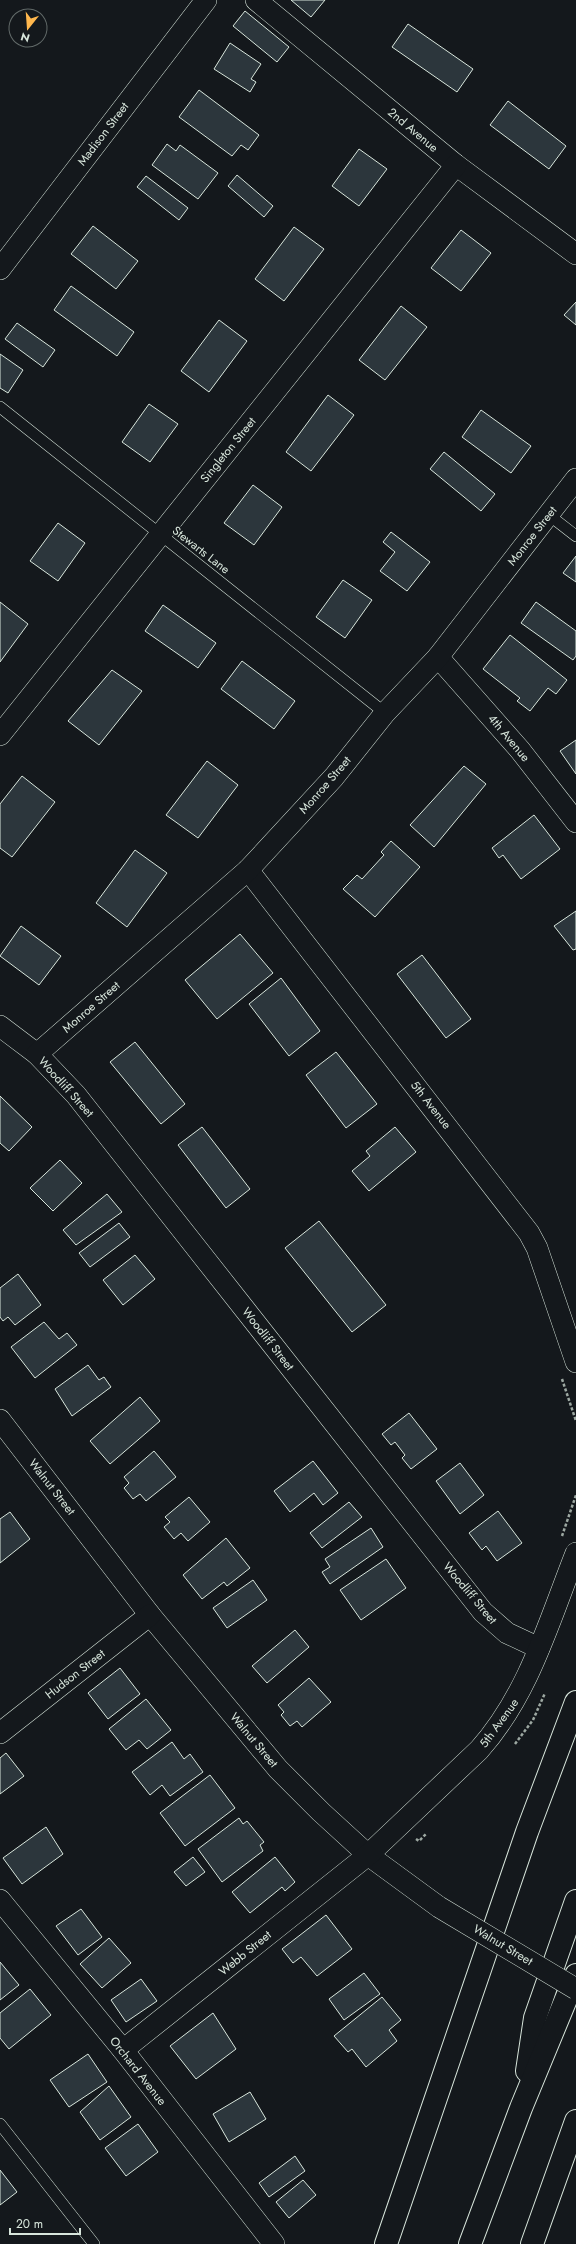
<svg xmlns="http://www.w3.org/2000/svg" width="576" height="2244" font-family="Jost,sans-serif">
  <rect width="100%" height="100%" fill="#14181c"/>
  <!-- building -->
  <g fill="#2c363c" stroke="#d8e6dc">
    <path d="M291,0h34l-14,17z"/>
    <path d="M245,11l44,36 -12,15 -44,-36z"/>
    <path d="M408,24l65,45 -16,23 -65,-45z"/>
    <path d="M230,43l31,21 -10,15 5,3 -6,10 -36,-23z"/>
    <path d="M199,90l60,45 -11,15 -7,-5 -9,11 -53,-39z"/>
    <path d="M508,101l58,45 -17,23 -59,-44z"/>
    <path d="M167,144l9,7 4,-6 38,28 -20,26 -46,-34z"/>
    <path d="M359,149l28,20 -28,37 -27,-20z"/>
    <path d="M237,175l36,31 -9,11 -36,-31z"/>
    <path d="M146,176l42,32 -9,12 -42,-33z"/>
    <path d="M93,226l45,35 -22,28 -45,-35z"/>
    <path d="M294,227l30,22 -40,52 -29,-22z"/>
    <path d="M461,230l30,23 -30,38 -30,-23z"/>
    <path d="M71,286l63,46 -17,24 -63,-46z"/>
    <path d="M576,302v23l-12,-10z"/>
    <path d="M401,306l26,21 -42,53 -26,-20z"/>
    <path d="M219,320l28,21 -38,51 -28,-21z"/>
    <path d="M17,323l38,27 -12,17 -38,-28z"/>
    <path d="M0,354l23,16 -15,23 -8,-5z"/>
    <path d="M328,395l26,20 -43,56 -25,-19z"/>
    <path d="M149,404l29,20 -28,38 -28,-20z"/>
    <path d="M481,410l50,36 -20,27 -49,-36z"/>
    <path d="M444,452l51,42 -14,17 -51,-42z"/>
    <path d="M253,485l29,22 -28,38 -30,-22z"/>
    <path d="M58,523l27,20 -27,38 -28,-20z"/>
    <path d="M391,532l39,30 -23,29 -27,-20 15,-19 -12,-10z"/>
    <path d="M576,556v26l-13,-9z"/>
    <path d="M343,580l29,20 -27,38 -29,-21z"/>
    <path d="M0,602l28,22 -28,38z"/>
    <path d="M536,602l40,29v25l-3,4 -52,-37z"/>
    <path d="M163,605l53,38 -18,25 -53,-37z"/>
    <path d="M510,635l57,45 -11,14 -8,-6 -18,23 -13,-10 3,-3 -37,-29z"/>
    <path d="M242,661l53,40 -21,28 -53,-40z"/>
    <path d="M112,670l30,21 -43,54 -31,-24z"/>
    <path d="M576,740v34l-16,-23z"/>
    <path d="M207,761l31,24 -40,53 -32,-23z"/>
    <path d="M464,766l22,18 -52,63 -24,-22z"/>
    <path d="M22,776l33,26 -43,55 -12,-9v-44z"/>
    <path d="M534,815l26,34 -39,30 -18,-24 -4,3 -7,-10z"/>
    <path d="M391,841l29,26 -45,50 -32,-28 14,-14 5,4 22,-24 -3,-3z"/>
    <path d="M135,850l32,23 -40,54 -31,-24z"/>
    <path d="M576,911v38l-3,1 -19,-24z"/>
    <path d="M21,926l40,30 -22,29 -39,-29z"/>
    <path d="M240,934l33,39 -56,46 -32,-39z"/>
    <path d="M422,955l49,64 -25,19 -49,-64z"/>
    <path d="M281,978l39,53 -31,25 -40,-52z"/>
    <path d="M135,1042l50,62 -24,20 -51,-62z"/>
    <path d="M336,1052l41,52 -31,24 -40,-53z"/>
    <path d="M0,1096l32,31 -23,24 -9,-8z"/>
    <path d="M202,1127l48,62 -24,19 -48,-63z"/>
    <path d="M395,1127l21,25 -47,39 -17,-20 18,-15 -4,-5z"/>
    <path d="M60,1160l22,23 -29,28 -23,-23z"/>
    <path d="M107,1194l15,18 -46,33 -13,-15z"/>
    <path d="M319,1221l67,84 -34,27 -67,-84z"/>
    <path d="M119,1223l11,14 -40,30 -11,-14z"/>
    <path d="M135,1255l20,24 -32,26 -20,-25z"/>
    <path d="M18,1274l23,31 -26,20 -7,-8 -5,4 -3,-4v-29z"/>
    <path d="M44,1322l15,17 8,-6 10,12 -42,33 -24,-31z"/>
    <path d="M88,1365l11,15 5,-3 7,10 -39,29 -17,-27z"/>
    <path d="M140,1397l20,24 -50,43 -20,-23z"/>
    <path d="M409,1413l28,36 -26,20 -9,-11 3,-3 -10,-13 -4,3 -9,-11z"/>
    <path d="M154,1451l22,26 -30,24 -6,-7 -7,5 -9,-11 5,-5 -5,-6z"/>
    <path d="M313,1461l25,32 -15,12 -9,-12 -24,19 -16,-21z"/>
    <path d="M460,1463l24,32 -24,19 -24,-33z"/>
    <path d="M189,1497l21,25 -22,19 -7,-8 -7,6 -10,-12 6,-5 -5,-5z"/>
    <path d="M349,1502l13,15 -40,31 -12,-15z"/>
    <path d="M498,1511l24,32 -25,18 -11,-15 -4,4 -13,-17z"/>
    <path d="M10,1512l20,27 -30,24v-44z"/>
    <path d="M371,1528l12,19 -53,37 -8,-12 8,-5 -5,-8z"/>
    <path d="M226,1538l24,30 -23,18 -3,-4 -22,17 -19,-24z"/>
    <path d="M386,1559l20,29 -45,32 -21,-30z"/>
    <path d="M253,1580l14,20 -40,28 -14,-20z"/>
    <path d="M295,1630l14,17 -42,36 -15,-17z"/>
    <path d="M120,1668l20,26 -32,25 -20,-26z"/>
    <path d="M309,1678l22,24 -29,25 -5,-6 -7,5 -9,-11 3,-3 -6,-7z"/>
    <path d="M146,1699l25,31 -24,19 -8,-9 -13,10 -17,-21z"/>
    <path d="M172,1742l12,17 6,-5 13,18 -33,24 -8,-11 -12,10 -18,-23z"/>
    <path d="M6,1753l18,23 -24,18v-36z"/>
    <path d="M210,1775l25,33 -50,38 -25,-33z"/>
    <path d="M239,1818l4,6 4,-3 17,21 -4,3 3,6 -41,31 -24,-33z"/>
    <path d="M46,1827l17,27 -41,30 -19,-26z"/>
    <path d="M193,1857l12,15 -19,14 -12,-14z"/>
    <path d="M275,1857l20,25 -10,9 -3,-4 -32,26 -18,-21z"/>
    <path d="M81,1909l21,28 -24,18 -22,-29z"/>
    <path d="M326,1915l26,34 -35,27 -16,-19 -8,6 -11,-14z"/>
    <path d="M109,1938l22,25 -29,25 -22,-24z"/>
    <path d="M0,1962l19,23 -19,15z"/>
    <path d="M364,1973l16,21 -36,26 -15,-21z"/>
    <path d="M141,1979l16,22 -31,21 -15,-22z"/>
    <path d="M30,1989l21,26 -42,34 -9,-11v-25z"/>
    <path d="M382,1997l19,23 -12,10 8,11 -31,26 -14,-18 -4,3 -14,-16z"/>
    <path d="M213,2013l23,36 -40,30 -26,-33z"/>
    <path d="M88,2054l19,28 -38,25 -19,-27z"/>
    <path d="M109,2086l22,31 -31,23 -20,-28z"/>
    <path d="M250,2092l16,27 -37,23 -16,-28z"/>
    <path d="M138,2124l20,28 -32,24 -21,-28z"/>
    <path d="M295,2156l10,15 -36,26 -10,-14z"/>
    <path d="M0,2170l17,22 -17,13z"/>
    <path d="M303,2180l13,15 -27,23 -13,-16z"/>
  </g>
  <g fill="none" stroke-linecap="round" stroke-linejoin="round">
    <!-- lane casing -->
    <g stroke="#d8e6dc" stroke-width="12">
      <g id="lane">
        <path d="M0,407l385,306"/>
        <path d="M549,515l27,21"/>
        <path d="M0,2124l94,120"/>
      </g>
    </g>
    <!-- street casing -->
    <g stroke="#d8e6dc" stroke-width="22">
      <g id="street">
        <path d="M256,0l200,165 120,89"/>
        <path d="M0,269l206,-269"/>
        <path d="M438,657l82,93 56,72"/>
        <path d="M0,735l456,-570"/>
        <path d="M248,870l281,363 8,15 39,114"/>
        <path d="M0,1026l37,28 39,41 407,517 24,21 32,15"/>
        <path d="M37,1054l211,-184 86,-93 51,-64 53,-56 138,-178"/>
        <path d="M0,1420l150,195 128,154 43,43 47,43 71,52"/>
        <path d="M0,1733l150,-118"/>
        <path d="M0,1900l123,150 151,194"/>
        <path d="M123,2050l245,-195 111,-105c50,-56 70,-129 97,-197"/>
      </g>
    </g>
    <!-- highway casing -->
    <g stroke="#d8e6dc" stroke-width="24">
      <g id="highway">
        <path d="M527,2071l8,-53 41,-117"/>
        <path d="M386,2244l141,-412 49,-130"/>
        <path d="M470,2244l51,-136 55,-133"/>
        <path d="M532,2244l44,-123"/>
      </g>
    </g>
    <!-- path -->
    <g stroke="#9da8a2" stroke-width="2.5" stroke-dasharray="3 2" stroke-linecap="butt">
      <path d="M562,1379l14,42"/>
      <path d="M562,1536l14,-41"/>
      <path d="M515,1744l18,-24 12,-27"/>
      <path d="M416,1839l3,2 8,-8"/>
    </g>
    <!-- lane -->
    <use href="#lane" stroke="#14181c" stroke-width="11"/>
    <!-- street -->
    <use href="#street" stroke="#14181c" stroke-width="21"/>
    <!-- highway -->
    <use href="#highway" stroke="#14181c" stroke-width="22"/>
    <!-- street-bridge casing -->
    <g stroke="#d8e6dc" stroke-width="22" stroke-linecap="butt">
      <path id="street-bridge" d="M439,1907l137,82"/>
    </g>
    <!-- street-bridge -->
    <use href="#street-bridge" stroke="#14181c" stroke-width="21"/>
  </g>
  <g text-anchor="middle" stroke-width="3" stroke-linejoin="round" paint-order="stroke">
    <!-- street labels -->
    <g font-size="12" fill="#d8e6dc" stroke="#14181c">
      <text transform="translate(413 130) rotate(40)" y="4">2nd Avenue</text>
      <text transform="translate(103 134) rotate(-53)" y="4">Madison Street</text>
      <text transform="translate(228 450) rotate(-51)" y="4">Singleton Street</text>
      <text transform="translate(532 536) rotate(-52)" y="4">Monroe Street</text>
      <text transform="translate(201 550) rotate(38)" y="4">Stewarts Lane</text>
      <text transform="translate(509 738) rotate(50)" y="4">4th Avenue</text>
      <text transform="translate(325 785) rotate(-49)" y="4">Monroe Street</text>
      <text transform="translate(91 1007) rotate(-41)" y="4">Monroe Street</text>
      <text transform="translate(66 1087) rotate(48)" y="4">Woodliff Street</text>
      <text transform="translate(431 1105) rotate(52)" y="4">5th Avenue</text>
      <text transform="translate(268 1339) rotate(52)" y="4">Woodliff Street</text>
      <text transform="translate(52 1487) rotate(52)" y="4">Walnut Street</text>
      <text transform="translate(470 1593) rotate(50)" y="4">Woodliff Street</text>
      <text transform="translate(75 1674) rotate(-38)" y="4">Hudson Street</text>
      <text transform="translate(499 1723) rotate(-54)" y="4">5th Avenue</text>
      <text transform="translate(254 1740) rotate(50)" y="4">Walnut Street</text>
      <text transform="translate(503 1945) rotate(31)" y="4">Walnut Street</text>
      <text transform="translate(245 1953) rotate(-39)" y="4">Webb Street</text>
      <text transform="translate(138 2071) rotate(52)" y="4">Orchard Avenue</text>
    </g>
  </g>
  <!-- north arrow -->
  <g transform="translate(28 28) rotate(197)"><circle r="19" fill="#14181c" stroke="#626a69"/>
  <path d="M0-3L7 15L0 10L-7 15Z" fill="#ffb74d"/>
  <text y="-6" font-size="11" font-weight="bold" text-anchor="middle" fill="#d8e6dc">N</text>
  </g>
  <!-- scale -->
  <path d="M10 2228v6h70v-6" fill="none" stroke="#d8e6dc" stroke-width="2"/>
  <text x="16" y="2228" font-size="12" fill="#d8e6dc" stroke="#14181c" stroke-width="3" paint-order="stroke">20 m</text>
</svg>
